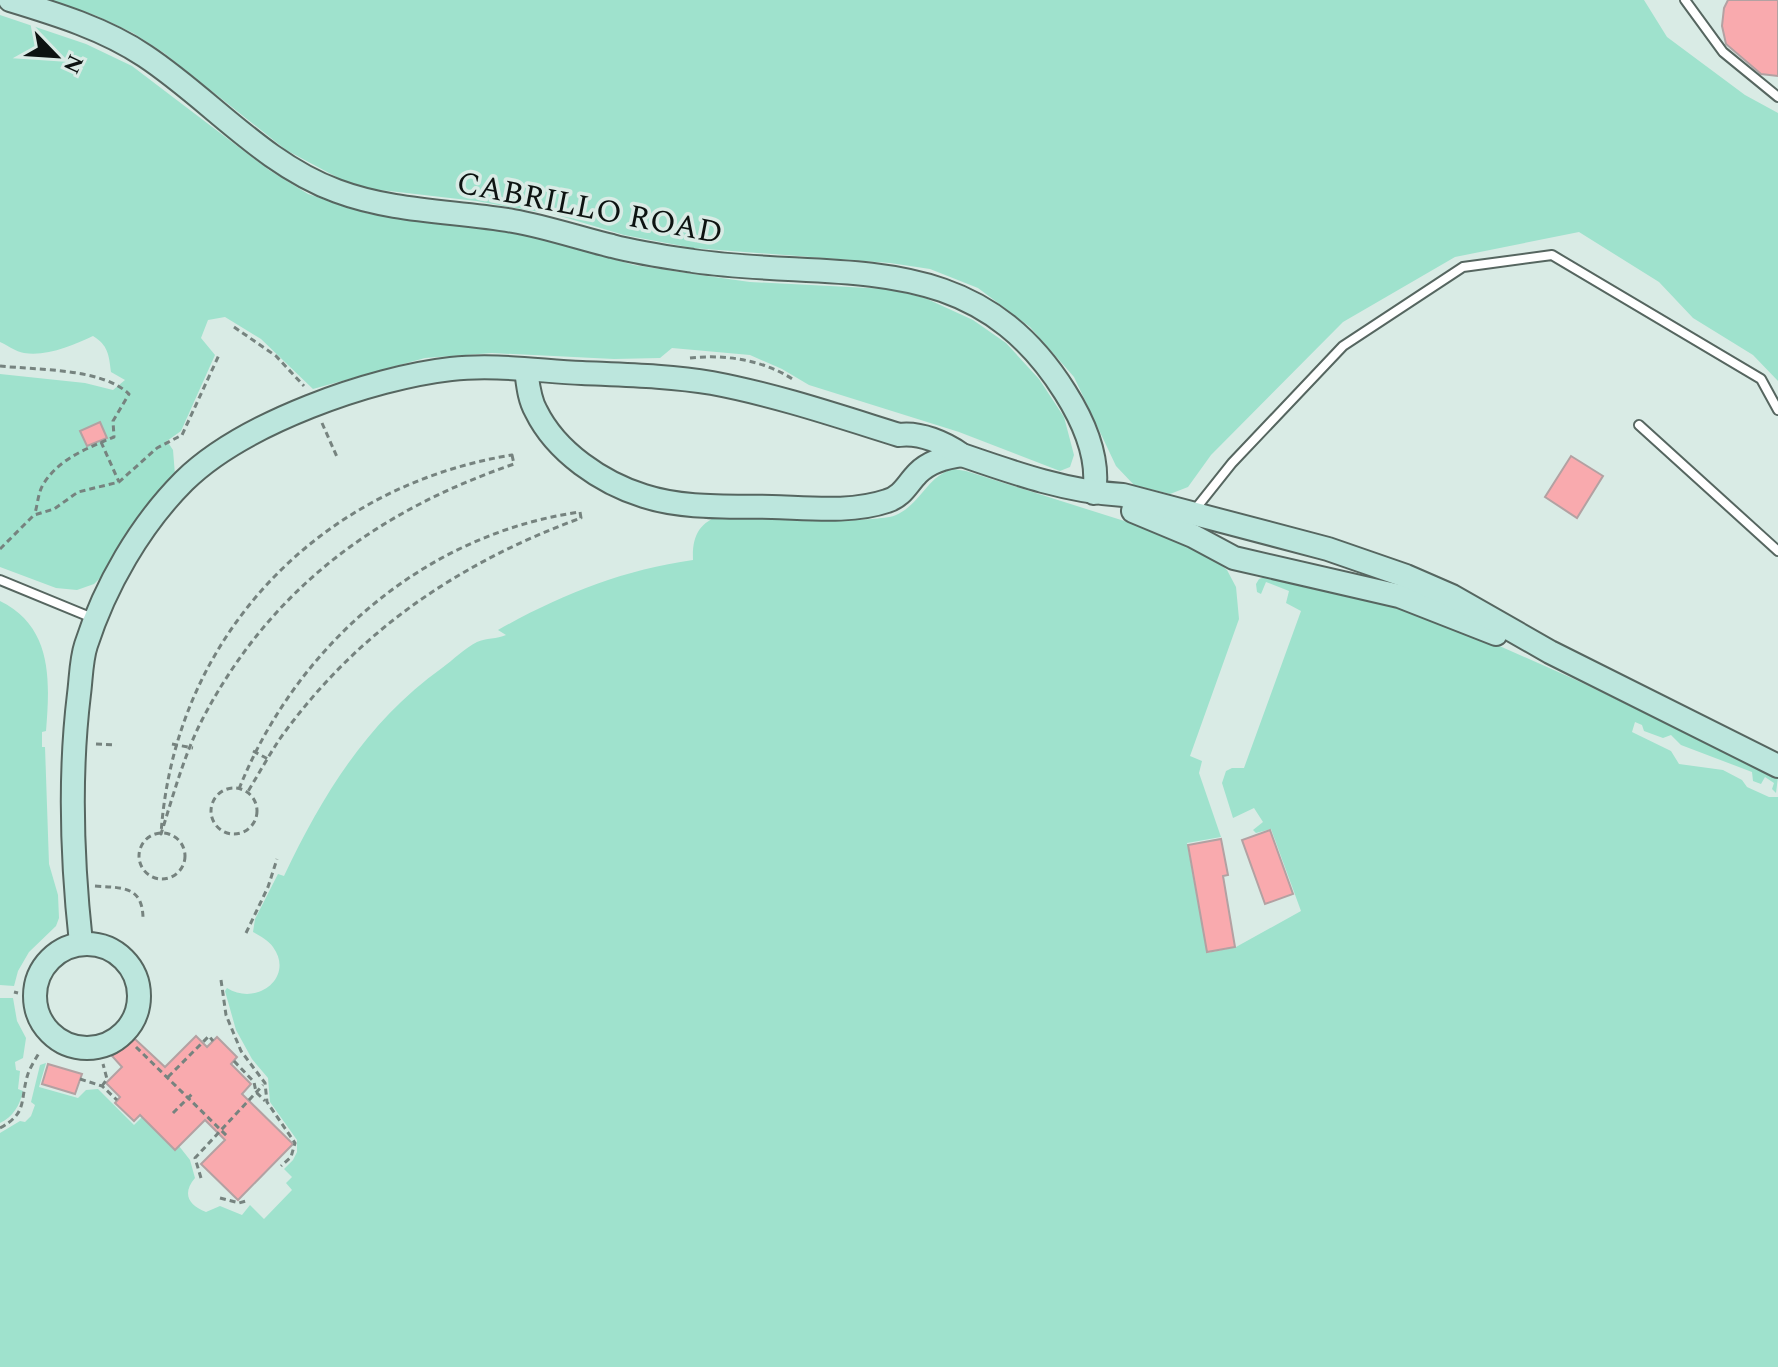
<svg xmlns="http://www.w3.org/2000/svg" width="1778" height="1367" font-family="Spectral,serif">
  <rect width="100%" height="100%" fill="#d9ebe5"/>
  <!-- green -->
  <g fill="#9fe2cd">
    <path d="M51,0h1593l23,37 78,58 33,18v268l-25,-26 -60,-37 -34,-36 -80,-50 -124,25 -112,65 -132,133 -23,32 -18,7 -36,-9 -18,-19 -42,-89 -44,-50 -52,-39 -48,-19 -40,-6 -197,-15 -69,-13 -67,-20 -81,-14 -104,-12 -28,-8 -58,-31 -122,-97 -31,-20 -36,-17z"/>
    <path d="M0,15l86,29 46,22 137,104 39,24 61,20 158,21 107,30 59,9 57,8 138,7 37,9 48,22 33,23 33,36 25,38 10,38 -4,12 -10,4 -101,-39 -150,-47 -27,-16 -32,-14 -78,-7 -12,10 -46,1 -122,-6 -67,5 -112,31 -52,-50 -36,-22 -17,3 -7,18 14,17 -34,76 -14,10 6,9 2,25 -34,39 -23,33 -13,26 -11,11 -17,6 -21,-2 -56,-21v-193l85,9 28,7 12,-10 -14,-8c-2,-17 -3,-27 -18,-36 -19,9 -47,21 -69,17 -8,-1 -17,-8 -24,-11z"/>
    <path d="M953,469l13,2 190,60 50,22 21,17 9,17 3,32 -49,137 12,5 -3,12 22,64 -34,6 20,110 29,-6 65,-36 -30,-82 -15,4 -3,-3 10,-8 -9,-14 -21,10 -11,-35 4,-12 6,-3h12l57,-157 -15,-8 3,-12 -23,-9 -5,12 -4,-2 -1,-8 3,-5 6,-2 102,19 119,44 88,39 204,98 -2,16 -4,-4 2,-6 -9,-6 -4,7 -8,-3 -1,-9 -71,-27 -10,-10 -8,3 -19,-7 -2,-6 -7,-3 -3,10 39,19 8,13 44,6 19,10 5,7 22,10h9v570h-1778v-234l20,-12 5,1 6,-6 4,-11 -4,-3 9,-37 6,-2 -7,24 39,11 8,-8 12,-1 36,36 8,-8 33,33 4,-4 11,14 5,18c-13,15 -7,27 11,34l14,-6 22,9 8,-10 14,14 28,-29 -6,-7 6,-6 -8,-8 9,-9 4,-8v-12l-27,-38 -2,-24 -16,-19 -16,-29 -11,-39 2,-3c30,19 68,-11 46,-41 -5,-7 -13,-11 -20,-15l2,-13 23,-45 6,2c39,-82 83,-154 158,-208 11,-8 23,-20 35,-26 9,-4 20,-3 29,-7l-8,-5c62,-35 124,-60 195,-70 -1,-24 6,-38 29,-45 50,3 100,8 150,4 7,-1 18,-1 24,-4 25,-11 31,-39 57,-46z"/>
    <path d="M0,601c53,26 50,80 46,130l-4,1v15h3l4,117 9,31 1,23 -3,8 -27,26 -11,19 -4,15 -14,-1z"/>
    <path d="M0,998h13l4,23 9,17 -3,20 -8,4 1,8 4,1 -2,18 5,2c-3,14 -10,26 -23,32z"/>
  </g>
  <!-- building -->
  <g fill="#f9aaae" stroke="#b3a1a2" stroke-width="2">
    <path d="M1728,0h50v76l-17,-2 -35,-30 -4,-18 2,-18z"/>
    <path d="M100,422l7,16 -20,8 -7,-15z"/>
    <path d="M1571,456l32,20 -26,42 -32,-21z"/>
    <path d="M1270,830l23,64 -28,10 -23,-64z"/>
    <path d="M1221,839l7,36 -5,1 12,71 -28,5 -19,-107z"/>
    <path d="M196,1036l11,11 10,-10 20,20 -6,7 20,20 -9,10 51,50 -55,56 -37,-36 24,-24 -20,-20 -30,30 -35,-35 -6,6 -19,-18 5,-6 -14,-14 16,-16 -10,-11 23,-17 30,28z"/>
    <path d="M48,1064l34,10 -7,20 -33,-10z"/>
  </g>
  <g fill="none" stroke-linecap="round" stroke-linejoin="round">
    <!-- lane casing -->
    <g stroke="#566660" stroke-width="12">
      <g id="lane">
        <path d="M1685,0l38,52 55,45"/>
        <path d="M1639,425l139,126"/>
        <path d="M1193,512l39,-49 111,-117 120,-79 89,-12 209,124 17,31"/>
        <path d="M0,580l95,39"/>
      </g>
    </g>
    <!-- secondary casing -->
    <g stroke="#566660" stroke-width="26">
      <g id="secondary">
        <path d="M10,0c46,14 95,29 135,56 65,43 118,108 192,135 56,21 118,20 176,30 34,6 66,17 99,25 26,7 54,11 81,15 146,21 279,-17 372,131 19,30 35,66 29,101"/>
        <path d="M526,370c2,14 3,29 10,41 20,41 66,72 108,85 40,13 86,10 128,11 36,1 80,6 115,-6 16,-5 20,-17 31,-28 12,-12 28,-16 44,-18"/>
        <path d="M1133,511l60,25 41,22 165,38 97,38"/>
        <path d="M81,943c-9,-82 -12,-167 -2,-249 2,-15 2,-34 7,-49 19,-59 54,-120 98,-164 59,-58 187,-103 267,-112 43,-5 88,2 131,4 43,2 88,3 130,10 64,12 126,33 187,52 21,-3 46,8 63,20 52,18 106,37 161,40l205,54 78,27 46,20 98,56 228,114"/>
        <circle cx="87" cy="996" r="52"/>
      </g>
    </g>
    <!-- path -->
    <g stroke="#76837f" stroke-width="3" stroke-dasharray="6 4" stroke-linecap="butt">
      <path d="M234,327l42,29 28,30"/>
      <path d="M690,358c35,-4 74,2 104,22"/>
      <path d="M0,366c37,4 102,2 129,28l-16,27 1,16c-26,11 -54,21 -70,46 -6,9 -6,20 -9,30"/>
      <path d="M322,423l15,34"/>
      <path d="M101,442l18,40"/>
      <path d="M512,455l2,9c-137,47 -244,125 -312,256 -18,35 -29,76 -41,114 13,-197 158,-348 351,-379z"/>
      <path d="M0,549l34,-34 20,-6 24,-17 41,-10 38,-34 25,-13 37,-80"/>
      <path d="M96,744l20,1"/>
      <path d="M172,744l21,4"/>
      <path d="M253,751l15,8"/>
      <circle cx="234" cy="811" r="23"/>
      <path d="M239,789c57,-143 185,-255 341,-277l1,6c-123,45 -225,114 -302,222 -11,17 -21,35 -32,53"/>
      <circle cx="162" cy="856" r="23"/>
      <path d="M95,886c26,2 48,-1 48,33"/>
      <path d="M246,933l22,-46 9,-28"/>
      <path d="M221,980l5,35 15,36 24,32 2,19 28,41 -4,14 -10,9"/>
      <path d="M14,992l4,1"/>
      <path d="M136,1047l92,90"/>
      <path d="M234,1061l20,21 2,10 9,9"/>
      <path d="M168,1077l41,-41 4,5"/>
      <path d="M80,1079l22,7 15,14"/>
      <path d="M102,1086l5,-7 -4,-15"/>
      <path d="M173,1113l19,-19"/>
      <path d="M0,1128c27,-15 20,-25 27,-51 2,-8 8,-17 12,-24"/>
      <path d="M201,1178l-6,-20 68,-73"/>
      <path d="M220,1198l19,5 7,-2"/>
    </g>
    <!-- lane -->
    <use href="#lane" stroke="#fff" stroke-width="8"/>
    <!-- secondary -->
    <use href="#secondary" stroke="#bce6dd" stroke-width="22"/>
  </g>
  <g text-anchor="middle" stroke-width="7" stroke-linejoin="round" paint-order="stroke">
    <!-- street labels -->
    <g font-size="32" fill="#0d1311" stroke="#d9ebe5">
      <text transform="translate(590 207) rotate(11)" y="11">CABRILLO ROAD</text>
    </g>
  </g>
  <!-- north arrow -->
  <g transform="translate(56 56) rotate(115)" stroke="#d9ebe5" stroke-width="6" paint-order="stroke">
  <path d="M0-6L14 30L0 20L-14 30Z" fill="#0d1311"/>
  <text y="-12" font-size="22" font-weight="bold" text-anchor="middle" fill="#0d1311">N</text>
  </g>
</svg>
